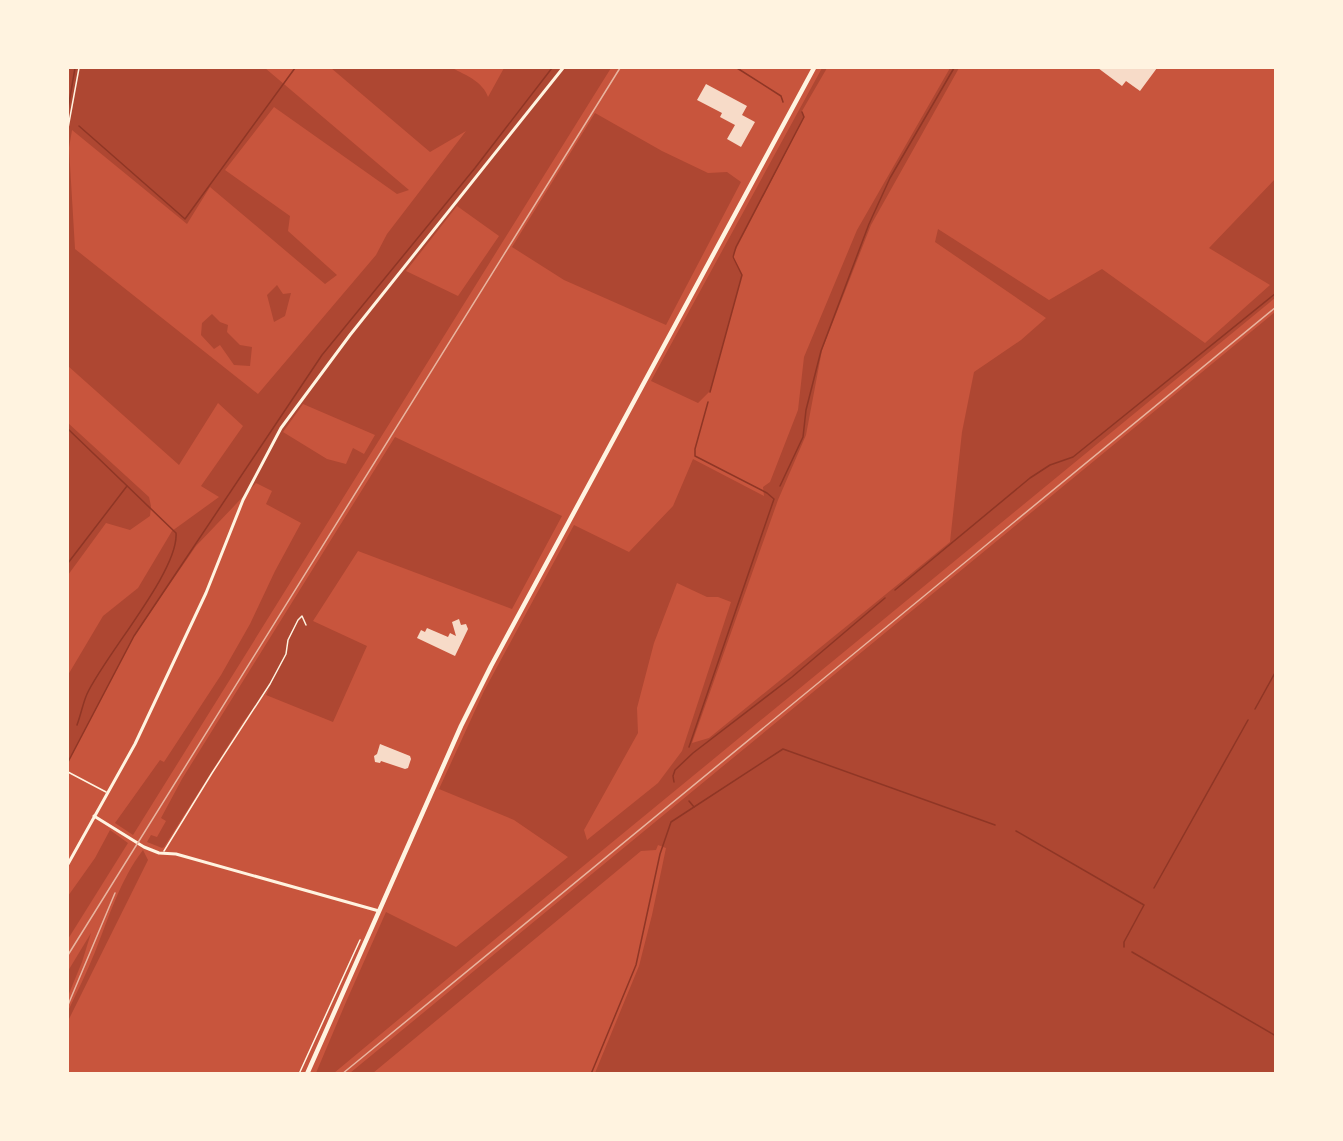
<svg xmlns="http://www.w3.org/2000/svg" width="1343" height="1141" font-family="'Roboto Serif',serif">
  <rect width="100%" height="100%" fill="#c8553d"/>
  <!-- green -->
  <g fill="#ae4732" fill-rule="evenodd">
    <path d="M68,68h197l144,122 -12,4 -123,-87 -49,63 65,46 -2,15 49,44 -12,9 -115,-97 -23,37 -115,-94 -3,18 6,101 183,145 118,-139 11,-21 79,-103 -36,21 -99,-84h121c14,7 31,14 36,29l16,-29h107l-478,767 -18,-12 45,-63 4,2 57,-87 29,-51 25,-53 26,-48 -35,-19 6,-13 -16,-8 -60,63 -62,90 -66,126v-87l35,-59 35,-28 34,-57 47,-34 -18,-11 42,-60 -25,-23 -39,62 -111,-99zM457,206l42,30 -41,60 -52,-25zM303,404l72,31 -11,19 -11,-6 -7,16 -19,-5 -44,-27z"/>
    <path d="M822,68h5l-25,43 2,6 -72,140 10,18 -32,116 -12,12 -47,-22z"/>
    <path d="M950,68h9l-88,157 -49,125 -16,85 -28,65 -86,243 17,-5 241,-196 12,-110 12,-60 47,-32 25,-22 -111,-76 3,-13 111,71 53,-31 103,74 65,-58 -61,-37 66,-69v119l-699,574 -242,201h-18l30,-71 40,-90 70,35 112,-90 -54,-37 -75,-31 45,-98 90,-166 55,27 44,-46 20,-47 71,37 -1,-9 7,-5 28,-72 6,-53 53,-127zM677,583l30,14h11l13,5 -49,149 -24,32 -71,57 -3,-10 54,-97 -1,-25 17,-65z"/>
    <path d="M595,113l67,38 46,22 19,-1 14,10 -75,143 -102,-45 -52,-33z"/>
    <path d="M277,285l6,9 8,-1 -6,23 -11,6 -7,-27z"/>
    <path d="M1275,312v761h-680l44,-107 13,-51 14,-67 -8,-3 -2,5 -15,1 -268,222h-23z"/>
    <path d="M212,314l8,8 8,3 -1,7 13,13 12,2 -2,19 -16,-1 -14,-20 -6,4 -13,-14 1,-12z"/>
    <path d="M68,423l81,74 2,9 -1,10 -20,14 -24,-7 -38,52z"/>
    <path d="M395,437l167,79 -50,93 -154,-58 -45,70 54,25 -34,76 -67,-27 4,-8 -27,35 -79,125 -2,1 -15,-6 4,-7 6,2 9,-16 -5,-3 21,-39z"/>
    <path d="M110,830l18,13 -60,96v-43l27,-38z"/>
    <path d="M143,850l5,10 -80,161v-10c9,-19 19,-39 27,-59 14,-35 25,-72 48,-102z"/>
    <path d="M91,933l-9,29 -14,34v-25z"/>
  </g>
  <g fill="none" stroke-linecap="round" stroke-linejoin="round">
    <!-- stream -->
    <g stroke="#8f3625" stroke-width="1.5">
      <path d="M737,68l44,28 2,6"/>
      <path d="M68,109l7,-41"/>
      <path d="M79,126l106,93 110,-151"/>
      <path d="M710,392l32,-117 -9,-18 3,-10 68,-130 -2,-5"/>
      <path d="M68,429l108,104c3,38 -71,122 -89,161 -4,9 -6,20 -10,31"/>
      <path d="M780,486l23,-49 3,-27 15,-59 48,-127 21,-46 64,-110"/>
      <path d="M68,563l59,-77"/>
      <path d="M895,590l135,-112 20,-13 23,-8 203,-164"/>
      <path d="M1255,709l21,-38"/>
      <path d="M689,747l85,-248 -7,-6 -72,-37v-7l13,-47"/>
      <path d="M68,762l66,-126 188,-281 153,-187 77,-100"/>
      <path d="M674,782l-1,-6 2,-6 18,-17 99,-76 93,-79"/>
      <path d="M689,801l5,6"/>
      <path d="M1016,831l128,74 -20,37v5"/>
      <path d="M1154,888l94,-168"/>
      <path d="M1132,952l144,84"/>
      <path d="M591,1074l45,-109 24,-111 11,-32 112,-73 212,76"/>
    </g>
  </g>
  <!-- building -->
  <g fill="#f7dbc8">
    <path d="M1098,68h59l-17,23 -14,-10 -4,5z"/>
    <path d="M706,84l41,22 -5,9 13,7 -14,25 -14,-8 8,-14 -15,-8 2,-4 -25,-13z"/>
    <path d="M459,619l2,6 5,-1 2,5 -13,27 -38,-18 4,-8 4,2 2,-4 21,9 2,-4 6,3 -4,-14z"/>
    <path d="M380,744l30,12 1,3 -3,9 -3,1 -24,-8 -1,2 -5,-1 -1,-6 3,-2z"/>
  </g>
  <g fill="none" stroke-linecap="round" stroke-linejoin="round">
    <!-- path -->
    <g stroke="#fff3e0" stroke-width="1.5">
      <path d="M68,128l11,-60"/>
      <path d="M299,1074l61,-134"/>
    </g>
    <!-- service -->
    <g stroke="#fff3e0" stroke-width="1.5">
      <path d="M68,772l38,20"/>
      <path d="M164,851l48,-78 58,-89 16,-30 2,-14 10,-20 4,-4 4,9"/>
    </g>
    <!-- minor -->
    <g stroke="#fff3e0" stroke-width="3">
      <path d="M94,816l50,31 15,6 17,1 203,57"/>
      <path d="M68,864l67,-120 71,-151 37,-93 38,-72 69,-93 213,-267"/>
    </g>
    <!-- secondary -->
    <path stroke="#fff3e0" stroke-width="4.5" d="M307,1074l154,-348 30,-60 323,-598"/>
    <!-- rail -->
    <g stroke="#e9b49f" stroke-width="1.5">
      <path d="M68,955l552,-887"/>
      <path d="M68,1005l47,-112"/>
      <path d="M342,1074l934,-767"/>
    </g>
  </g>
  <!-- border -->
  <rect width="1343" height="1141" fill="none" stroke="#fff3e0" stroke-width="138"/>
</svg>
